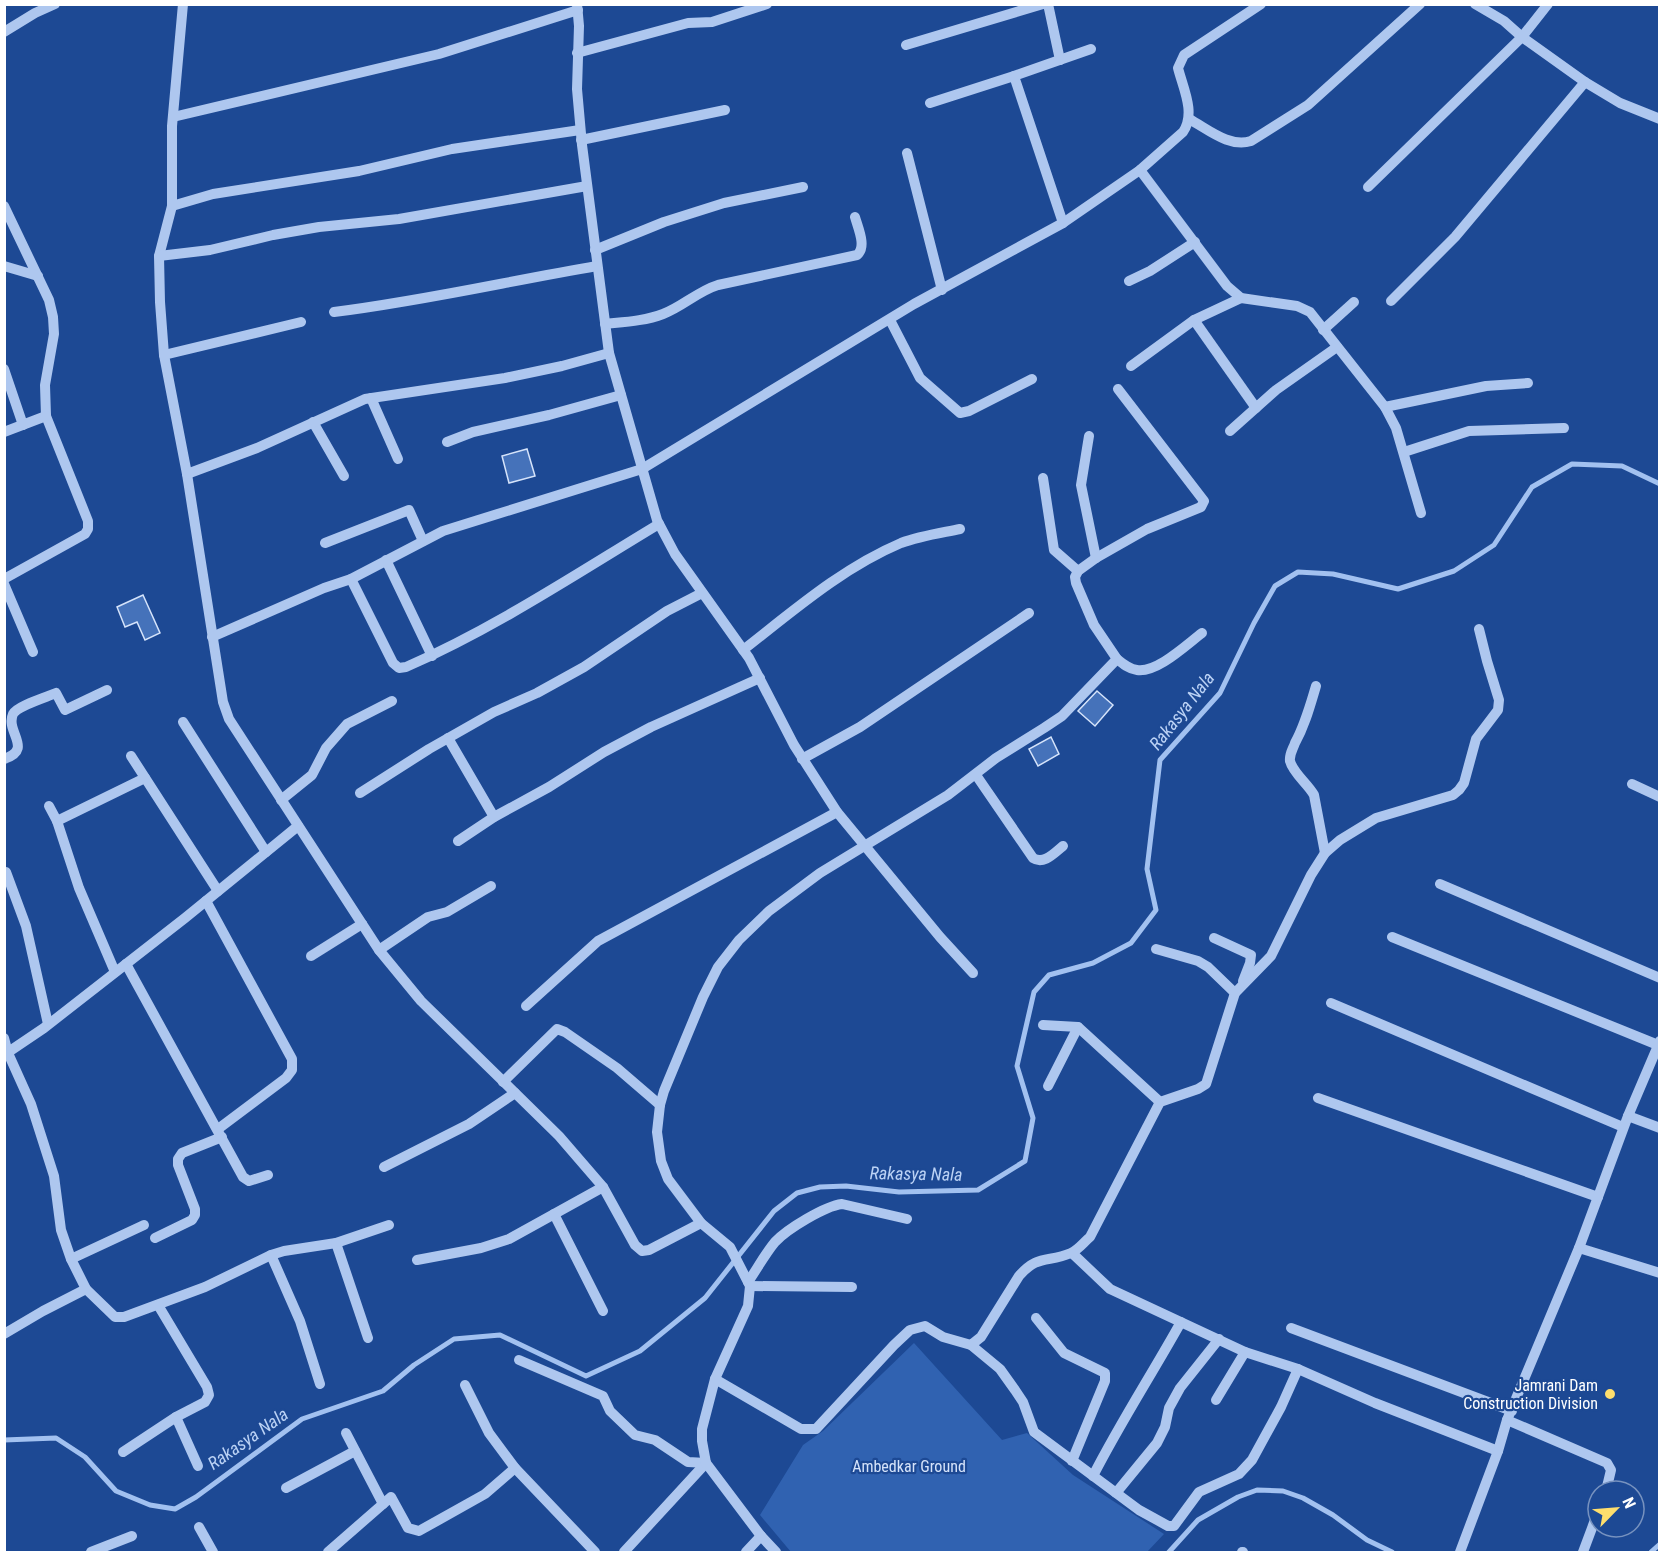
<svg xmlns="http://www.w3.org/2000/svg" width="1664" height="1557" font-family="'Roboto Condensed',sans-serif">
  <rect width="100%" height="100%" fill="#1d4994"/>
  <!-- green -->
  <path fill="#3062b1" d="M914,1343l88,97 25,-7 46,42 91,59 -17,18h-356l-31,-37 43,-70 20,-14z"/>
  <g fill="none" stroke-linecap="round" stroke-linejoin="round">
    <!-- stream -->
    <g stroke="#a2c1f0" stroke-width="5">
      <path d="M4,1440l52,-2 29,19 31,34 34,14 25,4 21,-12 106,-78 81,-28 31,-26 40,-26 46,-4 86,41 54,-25 65,-53 69,-87 23,-18 23,-6 26,-1 53,6 79,-2 47,-29 8,-43 -16,-52 17,-74 15,-17 44,-12 38,-20 25,-33 -9,-41 13,-109 60,-67 34,-70 21,-37 23,-14 35,2 65,15 56,-18 40,-26 38,-58 40,-23 50,2 38,18"/>
      <path d="M1169,1552l29,-32 40,-23 19,-7 26,1 20,7 30,17 34,25 25,12"/>
      <path d="M1651,1552l9,-8"/>
    </g>
  </g>
  <!-- building -->
  <g fill="#4572ba" stroke="#d5e3fa" stroke-width="1.5">
    <path d="M527,449l8,27 -26,7 -7,-27z"/>
    <path d="M143,595l17,38 -15,7 -8,-18 -12,5 -8,-20z"/>
    <path d="M1097,691l16,14 -18,21 -17,-15z"/>
    <path d="M1051,737l8,17 -21,12 -9,-17z"/>
  </g>
  <g fill="none" stroke-linecap="round" stroke-linejoin="round">
    <!-- minor -->
    <g stroke="#aec7ef" stroke-width="10">
      <path d="M183,4l-11,122v80l-13,50 1,46 4,53 23,119 36,228 6,17 150,231 42,51 138,135 44,51 32,58 7,6 7,-1 52,-27"/>
      <path d="M577,4l2,22 -2,63 5,56 27,208 48,167 18,34 74,104 45,87 43,67 103,125 33,36"/>
      <path d="M1048,4l12,56"/>
      <path d="M1475,4l29,17 18,16 63,45 35,21 40,16"/>
      <path d="M4,32l31,-19 20,-9"/>
      <path d="M906,45l137,-41"/>
      <path d="M577,53l111,-30 24,-1 55,-18"/>
      <path d="M930,103l84,-27"/>
      <path d="M173,117l266,-63 139,-44"/>
      <path d="M1189,119c19,10 40,29 62,22l57,-36 112,-101"/>
      <path d="M581,140l144,-30"/>
      <path d="M907,153l35,137"/>
      <path d="M1140,170l87,116 14,12 56,8 13,6 75,95 11,21 25,85"/>
      <path d="M1368,187l154,-150 26,-33"/>
      <path d="M4,206l45,94 4,17 1,17 -9,51 1,31 42,105v8l-3,5 -81,45"/>
      <path d="M172,206l41,-12 146,-23 93,-22 128,-19"/>
      <path d="M1063,223l-49,-147 77,-27"/>
      <path d="M595,250l69,-28 60,-19 79,-16"/>
      <path d="M159,256l51,-6 63,-15 46,-8 80,-8 188,-33"/>
      <path d="M4,266l34,10"/>
      <path d="M1129,281l21,-10 45,-29"/>
      <path d="M1391,301l64,-64 130,-155"/>
      <path d="M334,312c89,-11 175,-31 263,-46"/>
      <path d="M890,320l30,58 40,35 9,-2 63,-32"/>
      <path d="M1194,320l62,88"/>
      <path d="M605,324c19,-2 40,-3 58,-10 19,-7 35,-23 55,-29l139,-30c10,-8 1,-27 -2,-38"/>
      <path d="M1323,330l31,-28"/>
      <path d="M164,355l137,-33"/>
      <path d="M1131,366l63,-46 47,-22"/>
      <path d="M4,369l19,56"/>
      <path d="M371,398l27,61"/>
      <path d="M1385,407l101,-21 42,-3"/>
      <path d="M313,422l31,54"/>
      <path d="M1230,431l46,-41 61,-43"/>
      <path d="M4,432l42,-16"/>
      <path d="M1089,436l-8,49 15,73"/>
      <path d="M447,442l26,-10 76,-17 72,-20"/>
      <path d="M1404,452l65,-21 95,-3"/>
      <path d="M187,474l70,-26 108,-49 140,-21 57,-12 47,-13"/>
      <path d="M1043,478l11,72 24,21"/>
      <path d="M325,543l84,-33 14,31"/>
      <path d="M386,560l46,96"/>
      <path d="M351,579l42,84 6,5 7,-1c89,-39 170,-93 253,-143"/>
      <path d="M4,584l29,68"/>
      <path d="M212,637l112,-49 27,-9 92,-48 199,-62 272,-165 149,-81 77,-53 43,-38c13,-19 0,-44 -5,-64l6,-13 77,-51"/>
      <path d="M743,650c50,-39 99,-82 158,-107 19,-7 40,-10 59,-14"/>
      <path d="M1117,659c6,5 12,10 20,11 20,3 49,-25 65,-37"/>
      <path d="M1316,686c-6,20 -11,39 -21,57 -2,6 -6,11 -5,18 3,12 18,23 24,34l11,58"/>
      <path d="M183,722l83,130"/>
      <path d="M448,738l46,79"/>
      <path d="M131,756l87,135"/>
      <path d="M4,759c30,-10 1,-27 9,-45 4,-8 34,-17 43,-21l9,17 42,-20"/>
      <path d="M802,759l58,-32 169,-114"/>
      <path d="M976,775l57,83c11,7 21,-5 30,-12"/>
      <path d="M1632,784l28,13"/>
      <path d="M360,793l69,-44 65,-37 43,-19 47,-26 83,-56 35,-18"/>
      <path d="M281,800l31,-25 14,-27 21,-24 45,-23"/>
      <path d="M49,806l8,15 22,67 36,84"/>
      <path d="M57,821l88,-43"/>
      <path d="M458,841l36,-24 55,-30 55,-35 47,-25 109,-49"/>
      <path d="M6,872l20,54 22,98"/>
      <path d="M1440,884l220,94"/>
      <path d="M206,901l86,158v11l-6,8 -68,51"/>
      <path d="M1392,937l266,108"/>
      <path d="M1214,938l37,17 -1,8 -7,18"/>
      <path d="M1156,949l42,12 10,6 27,26"/>
      <path d="M379,950l49,-33 19,-5 44,-26"/>
      <path d="M311,956l51,-32"/>
      <path d="M126,964l117,213 6,4 19,-6"/>
      <path d="M1331,1003l292,124"/>
      <path d="M526,1006l72,-65 239,-129"/>
      <path d="M1043,1025l35,2 82,75"/>
      <path d="M4,1038l4,15 23,51 23,72 7,54 10,29 15,30 29,28h9l81,-30 66,-32 13,-4 52,-8 53,-18"/>
      <path d="M4,1055l40,-27 141,-110 113,-92"/>
      <path d="M503,1082l54,-53 8,3 52,36 43,37"/>
      <path d="M1048,1086l30,-59"/>
      <path d="M1318,1098l280,99"/>
      <path d="M1628,1116l32,12"/>
      <path d="M384,1167l85,-43 46,-31"/>
      <path d="M554,1214l49,97"/>
      <path d="M155,1238l37,-18 3,-5v-6l-17,-44v-6l4,-6 40,-16"/>
      <path d="M336,1243l32,95"/>
      <path d="M1579,1248l81,25"/>
      <path d="M1072,1253l38,36 135,63 53,17 77,34 123,48"/>
      <path d="M271,1255l29,66 20,63"/>
      <path d="M71,1259l73,-34"/>
      <path d="M417,1260l64,-12 28,-9 94,-52"/>
      <path d="M748,1282c9,-13 17,-28 27,-40 12,-13 50,-36 67,-38l65,15"/>
      <path d="M750,1286l102,1"/>
      <path d="M1036,1318l28,35 41,20v8l-33,80"/>
      <path d="M1291,1328l221,83"/>
      <path d="M4,1334l39,-23 43,-22"/>
      <path d="M971,1345l29,24 15,21 8,12 11,30 105,78 29,16h6l25,-34 40,-18 13,-14 29,-53 17,-38"/>
      <path d="M519,1360l84,36 7,15 25,24 20,5 33,22 18,1"/>
      <path d="M715,1379l86,50h15l78,-84 16,-15 15,-4 18,11 28,8 10,-8 38,-61c19,-22 29,-13 52,-23 7,-3 13,-11 19,-16l70,-135 38,-13 8,-5 29,-91 36,-37 40,-81 14,-22 15,-13 36,-22 77,-23 6,-5 5,-7 12,-44 22,-29 1,-10 -12,-39 -8,-32"/>
      <path d="M465,1385l24,48 26,35 80,84"/>
      <path d="M1216,1400l29,-48"/>
      <path d="M176,1417l22,49"/>
      <path d="M1507,1420l100,43 4,7 -5,21"/>
      <path d="M346,1433l37,71"/>
      <path d="M123,1452l53,-35 29,-15 4,-7 -2,-8 -49,-82"/>
      <path d="M1093,1476c27,-53 59,-102 88,-154"/>
      <path d="M286,1488l69,-37"/>
      <path d="M1116,1493l41,-50 8,-16 4,-19 11,-20 39,-49"/>
      <path d="M199,1527l14,25"/>
      <path d="M91,1552l41,-16"/>
      <path d="M328,1552l63,-55 17,31 11,3 66,-37 30,-26"/>
      <path d="M624,1552l82,-89"/>
      <path d="M746,1552l15,-16"/>
      <path d="M776,1552l-15,-16 -55,-73 -4,-22v-12l13,-50 33,-73 2,-20 -20,-39 -29,-24 -33,-44 -7,-18 -4,-29 3,-27 4,-14 39,-94 15,-30 21,-27 30,-29 51,-38 128,-78 48,-37 48,-30 18,-12 55,-57 -23,-34 -18,-42 -1,-6 3,-6 18,-13 51,-29 54,-22 3,-6 -86,-112"/>
      <path d="M1242,1552h1"/>
      <path d="M1460,1552l38,-101 9,-31 72,-172 49,-132 32,-75"/>
      <path d="M1583,1552l15,-40"/>
    </g>
  </g>
  <!-- markers -->
  <circle fill="#fede6d" stroke="#1d4994" stroke-width="2" cx="1610" cy="1394" r="6"/>
  <g text-anchor="middle" stroke-width="4.5" stroke-linejoin="round" paint-order="stroke">
    <!-- poi labels -->
    <g font-size="16" fill="#fff" stroke="#1d4994" text-anchor="end">
      <text x="1598" y="1391">Jamrani Dam<tspan x="1598" dy="18">Construction Division</tspan></text>
    </g>
    <!-- park labels -->
    <g font-size="16" fill="#d5e3fa" stroke="#1d4994">
      <text x="909" y="1472">Ambedkar Ground</text>
    </g>
    <!-- water labels -->
    <g font-size="18" font-style="italic" fill="#bbd2f5" stroke="#1d4994">
      <text transform="translate(1182 711) rotate(-52)" y="6">Rakasya Nala</text>
      <text transform="translate(916 1174) rotate(1)" y="6">Rakasya Nala</text>
      <text transform="translate(248 1439) rotate(-35)" y="6">Rakasya Nala</text>
    </g>
  </g>
  <!-- border -->
  <rect width="1664" height="1557" fill="none" stroke="#ffffff" stroke-width="12"/>
  <!-- north arrow -->
  <g transform="translate(1616 1509) rotate(65)"><circle r="28" fill="#1d4994" stroke="#7792bf" stroke-width="1.5"/>
  <path d="M0-4.5L10 22L0 15L-10 22Z" fill="#fede6d"/>
  <text y="-9" font-size="16" font-weight="bold" text-anchor="middle" fill="#ffffff">N</text>
  </g>
</svg>
